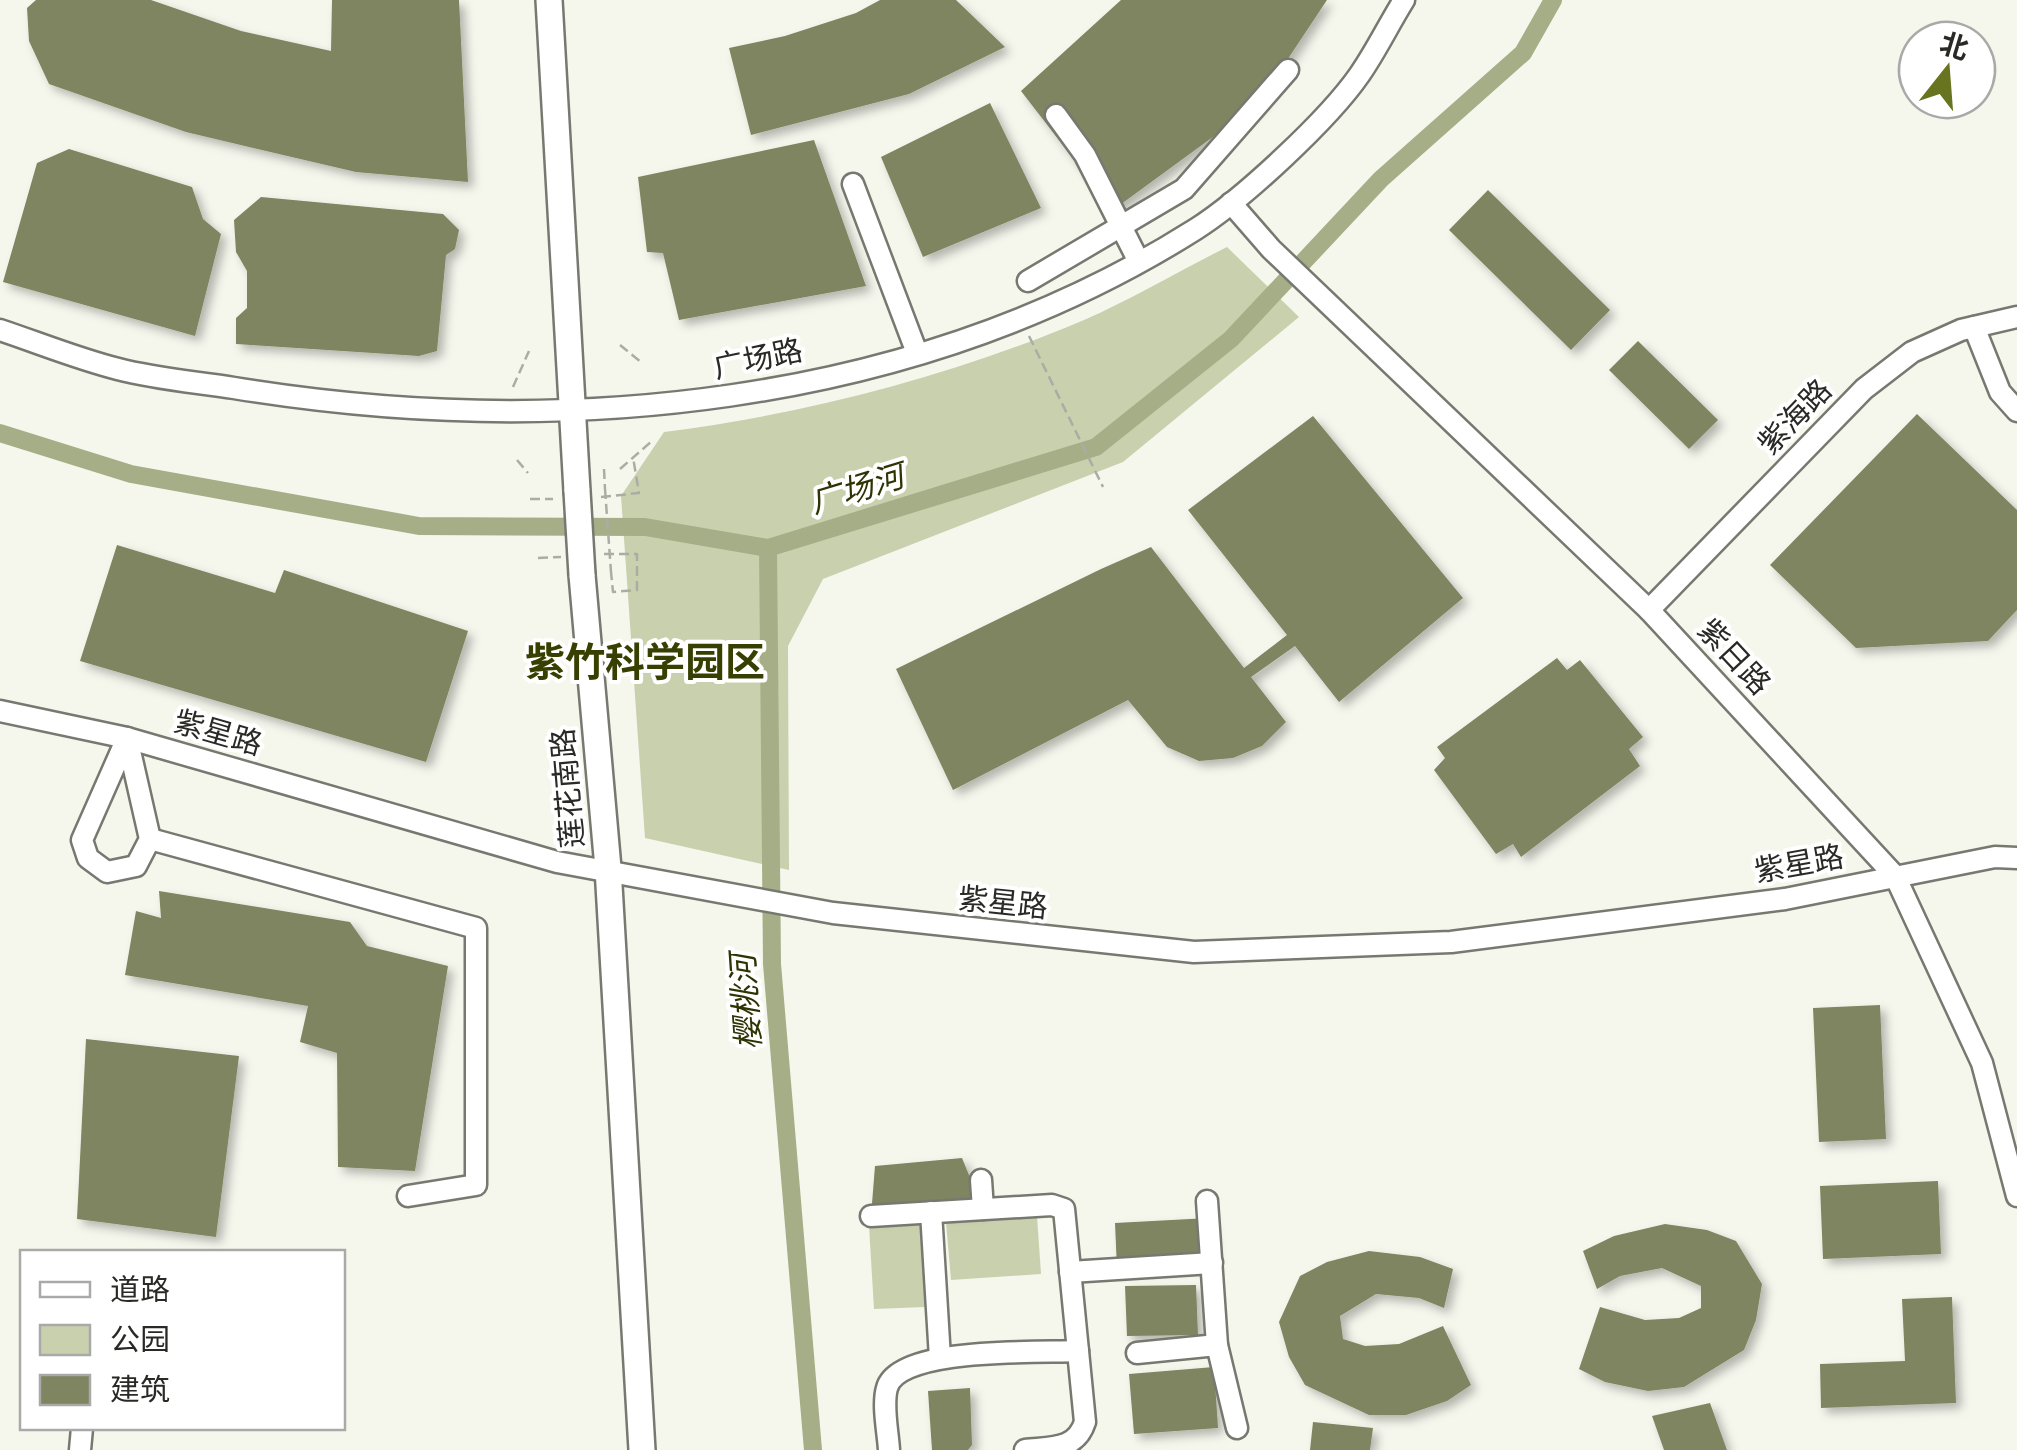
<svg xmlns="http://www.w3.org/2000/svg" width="2017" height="1450" font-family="'Nunito Sans','Noto Sans SC',sans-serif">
  <defs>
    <filter id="shadow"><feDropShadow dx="5.5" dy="5.5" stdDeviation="5" flood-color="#0004"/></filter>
  </defs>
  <rect width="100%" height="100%" fill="#f5f7ed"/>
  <!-- green -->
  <g fill="#c9d0ae">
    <path d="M1227,247l72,70 -176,145 -300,117 -35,67 1,224 -144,-32 -24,-342 43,-64c142,-18 288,-56 420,-112 48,-21 95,-49 143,-73z"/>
    <path d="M1037,1216l4,58 -90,6 -5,-58z"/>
    <path d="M920,1223l5,84 -51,2 -5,-83z"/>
  </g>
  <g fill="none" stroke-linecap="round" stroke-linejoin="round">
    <!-- canal -->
    <g stroke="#a6ae87" stroke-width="18">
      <path d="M0,433l131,41 288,52 226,1 123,21 328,-101 135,-108 150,-160 142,-126 30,-53"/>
      <path d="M768,548l4,416 41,486"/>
    </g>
  </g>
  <!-- building -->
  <g fill="#7e8560" filter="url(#shadow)">
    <path d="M36,0h115l90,31 90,20 1,-51h127l9,182 -112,-10 -77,-18 -93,-22 -137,-48 -20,-43 -2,-33z"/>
    <path d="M880,0h76l49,47 -96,47 -158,41 -22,-87 56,-12 71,-23z"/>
    <path d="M1121,0h206l-69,104 -145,106 -92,-119z"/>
    <path d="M990,103l51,105 -118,49 -42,-100z"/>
    <path d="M814,140l52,146 -187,34 -16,-67 -16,-1 -9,-75z"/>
    <path d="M69,149l123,38 11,32 18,15 -26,102 -192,-54 34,-119z"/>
    <path d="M1488,190l122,120 -39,40 -122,-120z"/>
    <path d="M261,197l182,17 16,16 -4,19 -9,6 -9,96 -18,5 -183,-12v-26l11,-10v-37l-11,-19 -2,-32z"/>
    <path d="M1638,341l80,79 -29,29 -80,-79z"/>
    <path d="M1917,414l100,96v100l-29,31 -132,7 -86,-83z"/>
    <path d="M1313,416l150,182 -124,104 -44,-56 -44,31 35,45 -24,24 -29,12 -34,3 -32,-14 -39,-47 -175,90 -57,-121 205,-100 50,-22 93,121 43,-33 -99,-125z"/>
    <path d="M117,545l158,48 9,-23 184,61 -42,131 -346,-101z"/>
    <path d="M1557,658l10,12 13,-10 63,77 -14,12 11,17 -119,91 -8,-13 -17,10 -62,-84 11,-12 -8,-11z"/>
    <path d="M159,891l191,31 17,24 81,20 -33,205 -77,-4 -1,-114 -37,-11 8,-36 -183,-31 11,-64 25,7z"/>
    <path d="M1880,1005l6,134 -67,3 -6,-134z"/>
    <path d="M86,1039l153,17 -23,181 -139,-18z"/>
    <path d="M962,1158l21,51 -112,7 4,-50z"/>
    <path d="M1938,1181l3,73 -118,5 -3,-73z"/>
    <path d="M1209,1218l3,45 -95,6 -2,-46z"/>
    <path d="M1665,1224l42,6 29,11 26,43 -6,36 -12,30 -60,37 -36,4 -43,-9 -26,-13 21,-62 45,13 34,-2 22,-10v-22l-39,-18 -42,8 -23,13 -14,-38 31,-15z"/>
    <path d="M1369,1251l51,6 33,12 -9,39 -25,-10 -43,-4 -36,22 3,23 22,7 34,-2 44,-18 28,59 -24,16 -41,14h-37l-64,-30 -16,-28 -10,-35 21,-46 27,-14z"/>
    <path d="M1196,1285l2,50 -71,1 -2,-50z"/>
    <path d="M1952,1297l4,106 -135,5 -1,-44 85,-3 -3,-62z"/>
    <path d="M1214,1367l4,61 -84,6 -5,-60z"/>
    <path d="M970,1388l2,57 -4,5h-36l-4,-59z"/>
    <path d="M1710,1403l17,47h-63l-12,-34z"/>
    <path d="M1313,1422l60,6 -3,22h-60z"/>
  </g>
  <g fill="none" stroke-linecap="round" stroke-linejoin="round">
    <!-- minor casing -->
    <g stroke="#777970" stroke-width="25">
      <g id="minor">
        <path d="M1056,115l29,40 53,105"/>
        <path d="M853,184l64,169"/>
        <path d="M1231,203l40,46 378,361 246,266 87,187 35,133"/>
        <path d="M1028,281l156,-92 104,-119"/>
        <path d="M1974,327l26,65 17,19"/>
        <path d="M0,330c39,13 78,29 118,39 38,10 78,13 116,19 324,53 679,20 962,-159 47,-30 133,-110 164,-155 16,-23 29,-50 44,-74"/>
        <path d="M1649,610l215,-221 48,-37 49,-22 56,-13"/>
        <path d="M0,711l127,27 430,124 276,51 361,39 257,-10 334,-43 210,-42 22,1"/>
        <path d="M127,738l23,101 -14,27 -29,6 -19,-14 -6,-18z"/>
        <path d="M150,839l326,89v257l-68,11"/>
        <path d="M981,1180l2,29"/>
        <path d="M1207,1201l10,144 20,83"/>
        <path d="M931,1212l9,146"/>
        <path d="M871,1216l181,-11 12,4 21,213c-9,28 -33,25 -60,28"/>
        <path d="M1070,1272l142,-9"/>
        <path d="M1137,1353l80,-8"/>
        <path d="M80,1450l2,-22"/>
        <path d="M889,1450c-1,-18 -7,-45 -2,-62 11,-42 154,-35 191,-37"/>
      </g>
    </g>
    <!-- major casing -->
    <g stroke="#777970" stroke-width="30">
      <g id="major">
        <path d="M549,0l28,491"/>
        <path d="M582,575l26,293 34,582"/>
      </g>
    </g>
    <!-- path -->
    <g stroke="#abada5" stroke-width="2.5" stroke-dasharray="10 5" stroke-linecap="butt">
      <path d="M1029,336l74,151"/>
      <path d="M620,345l22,18"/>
      <path d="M513,387l16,-36"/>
      <path d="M517,460l11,13"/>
      <path d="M604,469l1,20"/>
      <path d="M620,469l32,-28"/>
      <path d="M601,497l38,-4 -6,-36"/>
      <path d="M530,499h23"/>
      <path d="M604,554h33v36l-24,2 -2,-20"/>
      <path d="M538,558l23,-1"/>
    </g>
    <!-- minor -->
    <use href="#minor" stroke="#fff" stroke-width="20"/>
    <!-- major -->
    <use href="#major" stroke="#fff" stroke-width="25"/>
    <!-- major-bridge casing -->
    <g stroke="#777970" stroke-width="30" stroke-linecap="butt">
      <path id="major-bridge" d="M577,491l5,84"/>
    </g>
    <!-- path-bridge -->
    <path stroke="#abada5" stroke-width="2.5" stroke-dasharray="10 5" stroke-linecap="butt" d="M605,489l6,83"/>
    <!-- major-bridge -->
    <use href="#major-bridge" stroke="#fff" stroke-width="25"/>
  </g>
  <g text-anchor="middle" stroke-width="8" stroke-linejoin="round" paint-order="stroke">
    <!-- street labels -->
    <g font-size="30" fill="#292a26" stroke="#fff">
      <text transform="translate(758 359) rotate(-12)" y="10">广场路</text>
      <text transform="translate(1795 417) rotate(-46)" y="10">紫海路</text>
      <text transform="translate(1734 657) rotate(47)" y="10">紫日路</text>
      <text transform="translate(218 733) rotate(16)" y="10">紫星路</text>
      <text transform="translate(568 788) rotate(-95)" y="10">莲花南路</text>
      <text transform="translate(1799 864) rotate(-10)" y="10">紫星路</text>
      <text transform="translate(1003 903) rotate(6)" y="10">紫星路</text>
    </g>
    <!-- water labels -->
    <g font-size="32" font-style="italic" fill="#2e3404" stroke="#fff">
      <text transform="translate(857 489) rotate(-17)" y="11">广场河</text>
      <text transform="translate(746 1002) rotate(-94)" y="11">樱桃河</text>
    </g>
    <!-- district labels -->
    <g font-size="40" font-weight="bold" fill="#384001" stroke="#fff">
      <text x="645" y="676">紫竹科学园区</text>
    </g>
  </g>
  <!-- legend -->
  <rect x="20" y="1250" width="325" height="180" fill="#ffffff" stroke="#a9aaa8" stroke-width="2.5"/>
  <rect x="40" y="1282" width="50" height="15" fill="#ffffff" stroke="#a9aaa8" stroke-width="2.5"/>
  <text x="110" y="1300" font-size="30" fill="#292a26">道路</text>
  <rect x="40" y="1325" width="50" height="30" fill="#c9d0ae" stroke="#a9aaa8" stroke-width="2.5"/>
  <text x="110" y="1350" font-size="30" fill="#292a26">公园</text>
  <rect x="40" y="1375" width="50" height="30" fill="#7e8560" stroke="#a9aaa8" stroke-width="2.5"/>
  <text x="110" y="1400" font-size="30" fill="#292a26">建筑</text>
  <!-- north arrow -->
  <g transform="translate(1947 70) rotate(17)"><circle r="48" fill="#ffffff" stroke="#a9aaa8" stroke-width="2.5"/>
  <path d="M0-8L18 38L0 25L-18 38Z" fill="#68741f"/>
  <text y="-15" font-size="28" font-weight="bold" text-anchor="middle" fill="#292a26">北</text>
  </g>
</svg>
